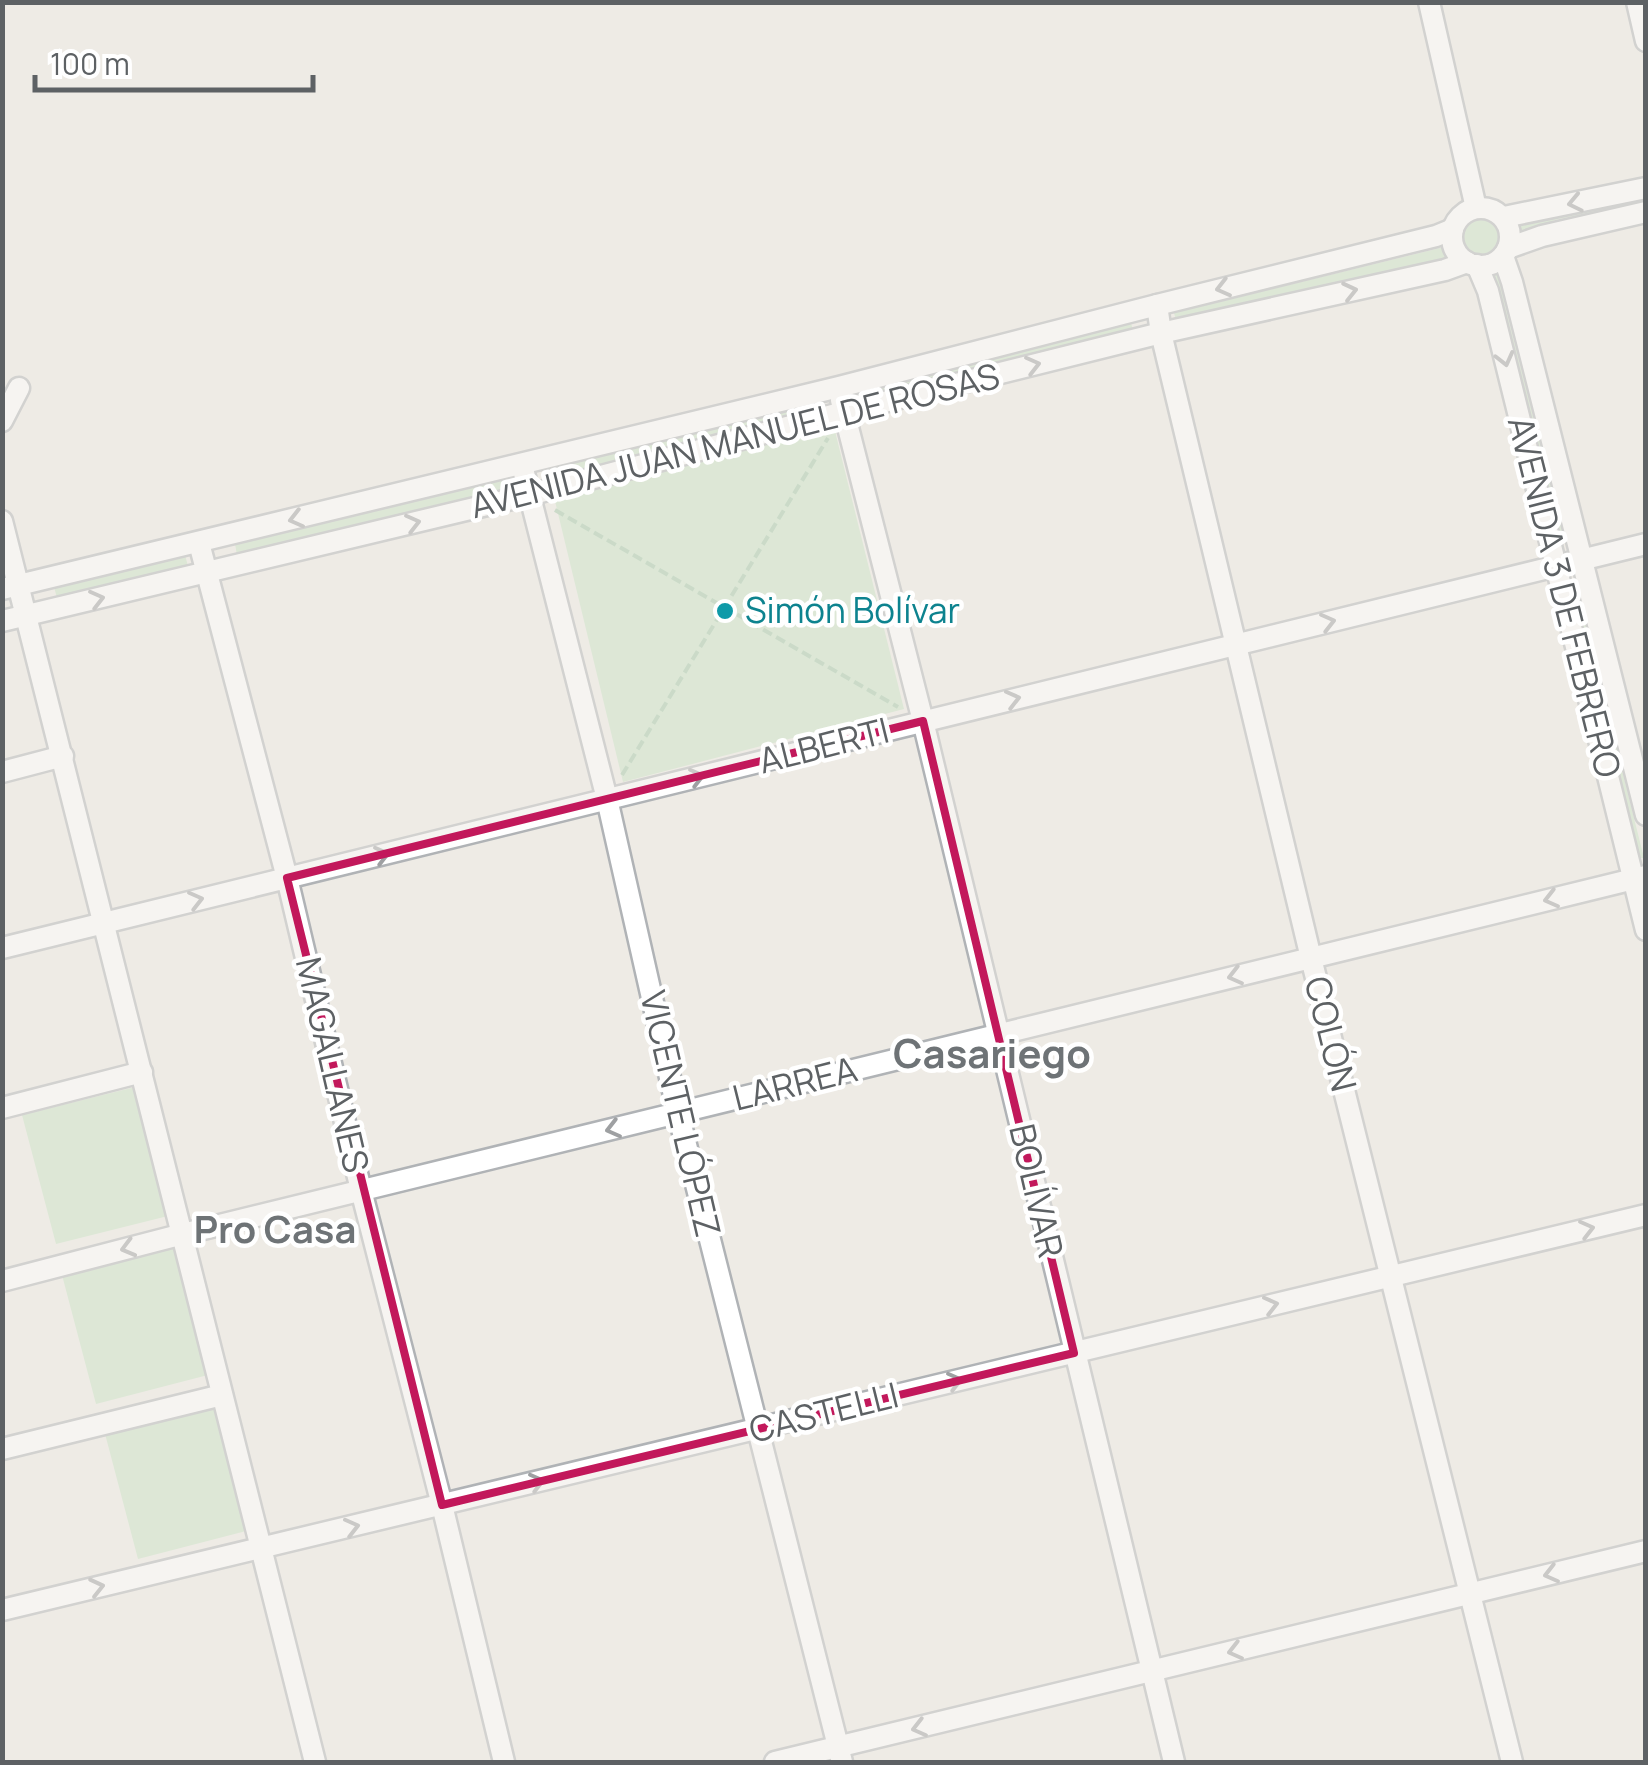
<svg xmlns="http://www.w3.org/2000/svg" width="1648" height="1765" font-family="Manrope,sans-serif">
  <rect width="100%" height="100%" fill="#eeebe5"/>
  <!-- green -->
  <g fill="#c7e3c4">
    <path d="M1640,199l1,4 -86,17 -35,14 -3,-14z"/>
    <circle cx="1481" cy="237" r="18"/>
    <path d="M1444,247l3,11 -270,66 -3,-11z"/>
    <path d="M1499,269l6,36 59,234 -5,1 -74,-269z"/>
    <path d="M1131,323l3,11 -270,66 -3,-11z"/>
    <path d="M815,400l3,11 -270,66 -3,-12z"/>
    <path d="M834,427l70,282 -281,73 -69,-285z"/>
    <path d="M505,478l2,11 -270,66 -2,-11z"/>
    <path d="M185,555l3,11 -131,32 -3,-11z"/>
    <path d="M1578,595l66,263h-4l-67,-262z"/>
    <path d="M135,1087l33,129 -112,28 -34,-129z"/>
    <path d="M175,1247l33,128 -112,29 -34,-129z"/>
    <path d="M217,1402l33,128 -112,29 -34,-129z"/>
  </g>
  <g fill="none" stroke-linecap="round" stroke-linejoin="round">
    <!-- minor casing -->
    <g stroke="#b0b3b6" stroke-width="25">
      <g id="minor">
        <path d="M1429,2l47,206"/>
        <path d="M1637,2l9,39"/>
        <circle cx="1481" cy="237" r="29"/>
        <path d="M1504,217l142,-29"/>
        <path d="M1508,248l34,-12 104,-24"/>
        <path d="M1503,256l9,26 134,533"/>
        <path d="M1477,265l11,26 158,639"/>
        <path d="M1157,305l4,28 150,625 201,804"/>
        <path d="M841,400l82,321 251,1041"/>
        <path d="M2,421l17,-33"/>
        <path d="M522,465l85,334 71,314 164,649"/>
        <path d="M2,521l313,1241"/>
        <path d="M199,543l88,335 74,312 81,315 62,257"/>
        <path d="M2,589l837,-202 318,-82 279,-69 17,-7"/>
        <path d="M2,621l527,-126 315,-83 317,-79 284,-63 22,-8"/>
        <path d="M2,772l61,-16"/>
        <path d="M2,948l1644,-404"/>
        <path d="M2,1108l140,-36"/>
        <path d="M2,1281l181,-47 1463,-358"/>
        <path d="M2,1449l220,-54"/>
        <path d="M2,1610l1644,-395"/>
        <path d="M775,1762l871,-211"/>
      </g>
    </g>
    <!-- path -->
    <g stroke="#9fc6a5" stroke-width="4" stroke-dasharray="10 5" stroke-linecap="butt">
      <path d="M555,510l343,197"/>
      <path d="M622,775l206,-337"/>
    </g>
    <!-- minor -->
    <use href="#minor" stroke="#fff" stroke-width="20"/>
  </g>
  <!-- one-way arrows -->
  <defs><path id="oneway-chevron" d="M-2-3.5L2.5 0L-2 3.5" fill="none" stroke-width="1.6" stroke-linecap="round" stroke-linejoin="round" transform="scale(2.5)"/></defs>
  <g stroke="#9ea0a2">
    <use href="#oneway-chevron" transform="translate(1575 203) rotate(168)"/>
    <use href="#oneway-chevron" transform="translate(1223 288) rotate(166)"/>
    <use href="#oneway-chevron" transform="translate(1350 291) rotate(-13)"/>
    <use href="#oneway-chevron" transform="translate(1505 359) rotate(76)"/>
    <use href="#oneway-chevron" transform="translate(1033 365) rotate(-14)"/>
    <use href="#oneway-chevron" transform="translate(296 519) rotate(166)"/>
    <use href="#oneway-chevron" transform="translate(413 523) rotate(-14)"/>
    <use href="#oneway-chevron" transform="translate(97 599) rotate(-14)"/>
    <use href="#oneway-chevron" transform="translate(1328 622) rotate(-14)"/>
    <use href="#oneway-chevron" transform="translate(1013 699) rotate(-14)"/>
    <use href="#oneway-chevron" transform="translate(697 777) rotate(-14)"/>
    <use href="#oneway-chevron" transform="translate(382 855) rotate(-14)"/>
    <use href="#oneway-chevron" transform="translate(1551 899) rotate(166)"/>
    <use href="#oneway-chevron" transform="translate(196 900) rotate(-14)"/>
    <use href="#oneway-chevron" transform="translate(1235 976) rotate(166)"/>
    <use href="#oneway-chevron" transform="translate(613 1129) rotate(166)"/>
    <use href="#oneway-chevron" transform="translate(1587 1229) rotate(-14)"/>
    <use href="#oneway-chevron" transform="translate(128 1248) rotate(165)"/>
    <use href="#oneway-chevron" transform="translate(1271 1305) rotate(-14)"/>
    <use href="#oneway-chevron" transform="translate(955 1381) rotate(-14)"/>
    <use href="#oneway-chevron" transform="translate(537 1482) rotate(-14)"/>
    <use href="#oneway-chevron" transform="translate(352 1527) rotate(-14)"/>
    <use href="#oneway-chevron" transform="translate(1551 1574) rotate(166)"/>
    <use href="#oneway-chevron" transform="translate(97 1587) rotate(-13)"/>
    <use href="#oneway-chevron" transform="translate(1235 1651) rotate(166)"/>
    <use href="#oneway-chevron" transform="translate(919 1728) rotate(166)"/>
  </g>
  <!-- marked area -->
  <path d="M0 0H1648V1765H0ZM923,721l151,632 -632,152 -155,-627z" fill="#eeebe5" fill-opacity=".55" fill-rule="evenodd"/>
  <path fill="none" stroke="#c2185b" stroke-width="8" stroke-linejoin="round" d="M923,721l151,632 -632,152 -155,-627z"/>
  <!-- markers -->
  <circle fill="#0f9aa8" stroke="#fff" stroke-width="4" cx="725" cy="611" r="10"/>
  <g text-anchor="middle" stroke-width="9" stroke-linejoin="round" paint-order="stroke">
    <!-- street labels -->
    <g font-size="35" fill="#5d6164" stroke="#fff">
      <text transform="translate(735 441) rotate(-14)" y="12">AVENIDA JUAN MANUEL DE ROSAS</text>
      <text transform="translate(1564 597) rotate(76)" y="12">AVENIDA 3 DE FEBRERO</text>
      <text transform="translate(824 746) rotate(-14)" y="12">ALBERTI</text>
      <text transform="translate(1330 1034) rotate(76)" y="12">COLÓN</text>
      <text transform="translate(332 1065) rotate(77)" y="12">MAGALLANES</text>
      <text transform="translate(795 1084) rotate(-14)" y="12">LARREA</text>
      <text transform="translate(680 1114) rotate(77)" y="12">VICENTE LÓPEZ</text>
      <text transform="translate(1036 1191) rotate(77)" y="12">BOLÍVAR</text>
      <text transform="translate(824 1413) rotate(-14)" y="12">CASTELLI</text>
    </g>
    <!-- culture labels -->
    <g font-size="35" fill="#0d838f" stroke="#fff" text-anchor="start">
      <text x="745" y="623">Simón Bolívar</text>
    </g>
    <!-- neighbourhood labels -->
    <g font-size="38" font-weight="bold" fill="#6e7376" stroke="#fff">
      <text x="275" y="1243">Pro Casa</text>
    </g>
    <!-- quarter labels -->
    <g font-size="40" font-weight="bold" fill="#6e7376" stroke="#fff">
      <text x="992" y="1068">Casariego</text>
    </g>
  </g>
  <!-- border -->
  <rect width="1648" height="1765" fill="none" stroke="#5d6164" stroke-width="10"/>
  <!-- scale -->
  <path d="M35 75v15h278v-15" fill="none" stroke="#5d6164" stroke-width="5"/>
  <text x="50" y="75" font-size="30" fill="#5d6164" stroke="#ffffff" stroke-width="8" paint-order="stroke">100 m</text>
</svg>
